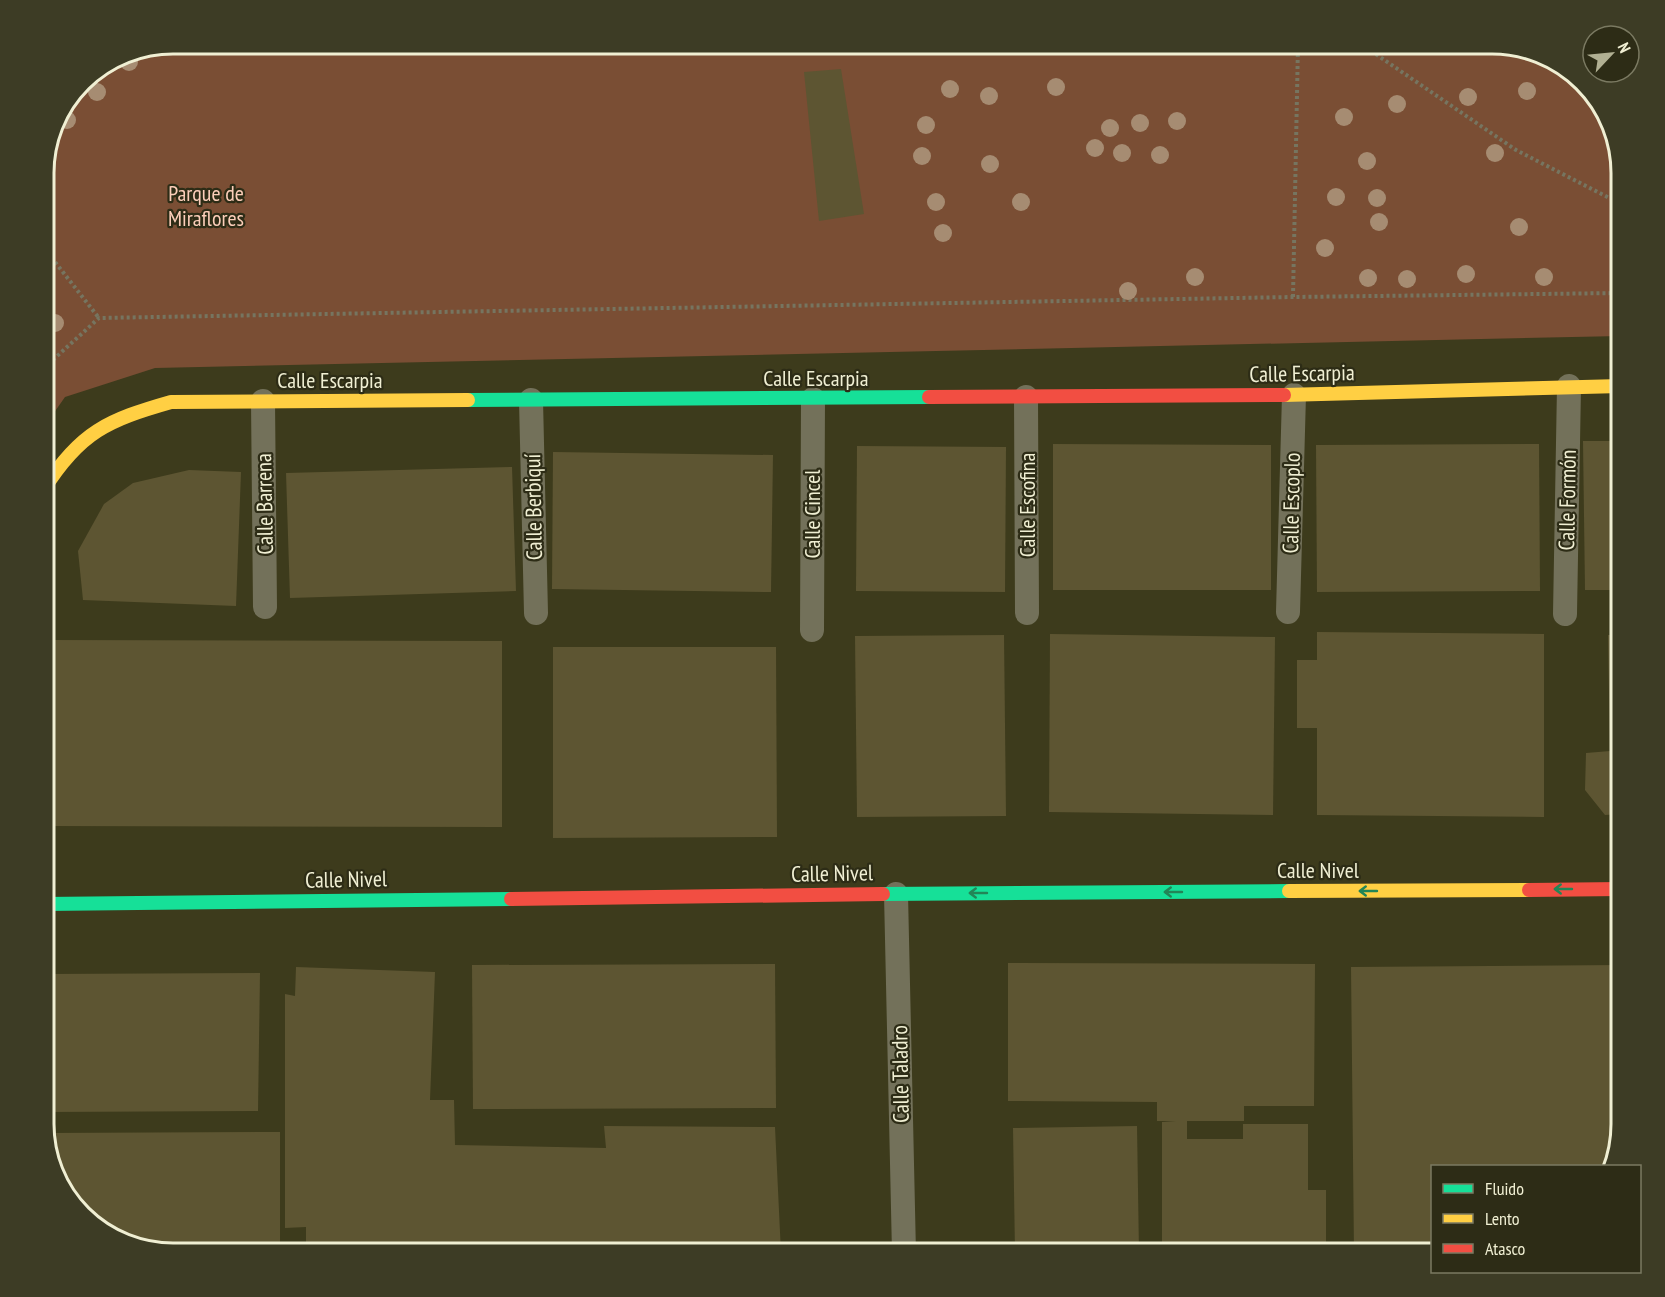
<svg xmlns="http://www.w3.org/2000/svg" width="1665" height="1297" font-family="'PT Sans Narrow',sans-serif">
  <rect width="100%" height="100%" fill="#3d3b1c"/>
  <!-- green -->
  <path fill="#7a4e34" d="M173,44h1319l79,26 37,45 13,58v163l-1466,32 -90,29 -21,30v-263l13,-49 30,-39 37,-23z"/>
  <!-- building -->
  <g fill="#5d5532">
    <path d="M841,69l23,145 -45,7 -15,-149z"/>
    <path d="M1583,441h38v149h-36z"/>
    <path d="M1053,444l218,1v145h-218z"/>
    <path d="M1539,444l1,147 -223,1 -1,-147z"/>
    <path d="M857,446l149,1 -1,145 -149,-1z"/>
    <path d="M553,452l220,3 -2,137 -219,-3z"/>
    <path d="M512,467l4,124 -226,7 -4,-125z"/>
    <path d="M189,470l52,2 -5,134 -153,-6 -5,-49 26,-47 29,-21z"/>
    <path d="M1317,632l227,2v183l-227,-2v-87h-20v-68h20z"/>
    <path d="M1050,634l225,3 -2,178 -224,-3z"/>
    <path d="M1004,635l2,181 -149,1 -2,-181z"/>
    <path d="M1608,635h13v179l-16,1 -20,-25 1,-37 24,-2z"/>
    <path d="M44,640l458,1v186l-458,-1z"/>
    <path d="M553,647h223l1,190 -224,1z"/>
    <path d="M1008,963l307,1 -1,142h-70v15h-57v18h56v-15h65v66h18v62h-21v1h-143v-131l14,-1h-19v-19l-149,-1z"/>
    <path d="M775,964l1,144 -303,1 -1,-144z"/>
    <path d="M1621,965v159l-14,42h-175v87h-78l-3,-286z"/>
    <path d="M296,967l139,5 -5,128h24l1,45 151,3 -2,-22 171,1 6,126h-475v-26l-21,1v-234l10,2z"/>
    <path d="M260,973l-2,138 -214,1v-138z"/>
    <path d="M1137,1126l2,127h-124l-2,-125z"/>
    <path d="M280,1132v121h-107l-79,-26 -37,-45 -13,-49z"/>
  </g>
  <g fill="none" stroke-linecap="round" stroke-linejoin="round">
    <!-- path -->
    <g stroke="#767560" stroke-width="4" stroke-dasharray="3 3" stroke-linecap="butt">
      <path d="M1361,44l155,106 105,54"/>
      <path d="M78,88l26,-23"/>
      <path d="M44,248l55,70"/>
      <path d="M1293,297l5,-253"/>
      <path d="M44,368l55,-50 1194,-21 328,-4"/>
    </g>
    <!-- street -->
    <g stroke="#73715a" stroke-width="24">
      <path d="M1026,397l1,216"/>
      <path d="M531,400l5,213"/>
      <path d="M263,401l2,206"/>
      <path d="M1288,612l6,-217"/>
      <path d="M1565,614l4,-228"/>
      <path d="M812,630l1,-231"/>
      <path d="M896,894l8,359"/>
    </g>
    <!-- fast -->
    <g stroke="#16e098" stroke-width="14">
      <path d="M468,400l461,-3"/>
      <path d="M883,894l406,-3"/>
      <path d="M44,904l467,-5"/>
    </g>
    <!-- slow -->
    <g stroke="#ffcf43" stroke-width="14">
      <path d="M1284,395l337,-9"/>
      <path d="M44,489c36,-57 64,-69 127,-87l297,-2"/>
      <path d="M1289,891l240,-1"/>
    </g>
    <!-- jam -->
    <g stroke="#f24e42" stroke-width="14">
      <path d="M929,397l355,-2"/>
      <path d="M1529,890l92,-1"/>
      <path d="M511,899l372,-5"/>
    </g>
  </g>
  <!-- trees -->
  <g fill="#a68c72">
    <circle cx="129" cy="62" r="9"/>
    <circle cx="1056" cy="87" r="9"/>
    <circle cx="950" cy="89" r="9"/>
    <circle cx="1527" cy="91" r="9"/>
    <circle cx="97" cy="92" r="9"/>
    <circle cx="989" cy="96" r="9"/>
    <circle cx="1468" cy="97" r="9"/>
    <circle cx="1397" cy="104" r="9"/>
    <circle cx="1344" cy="117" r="9"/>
    <circle cx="67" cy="120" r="9"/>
    <circle cx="1177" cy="121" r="9"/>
    <circle cx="1140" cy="123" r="9"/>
    <circle cx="926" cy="125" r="9"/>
    <circle cx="1110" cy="128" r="9"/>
    <circle cx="1095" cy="148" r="9"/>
    <circle cx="1122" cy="153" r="9"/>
    <circle cx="1495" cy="153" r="9"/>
    <circle cx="1160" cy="155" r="9"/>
    <circle cx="922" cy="156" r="9"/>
    <circle cx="1367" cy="161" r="9"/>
    <circle cx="990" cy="164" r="9"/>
    <circle cx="1336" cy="197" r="9"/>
    <circle cx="1377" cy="198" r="9"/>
    <circle cx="936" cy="202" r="9"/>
    <circle cx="1021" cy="202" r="9"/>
    <circle cx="1379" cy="222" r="9"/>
    <circle cx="1519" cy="227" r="9"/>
    <circle cx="943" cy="233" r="9"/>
    <circle cx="1325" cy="248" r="9"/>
    <circle cx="1466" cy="274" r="9"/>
    <circle cx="1195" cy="277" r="9"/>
    <circle cx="1544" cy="277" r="9"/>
    <circle cx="1368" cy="278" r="9"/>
    <circle cx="1407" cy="279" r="9"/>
    <circle cx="1128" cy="291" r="9"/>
    <circle cx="55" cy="323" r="9"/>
  </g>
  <!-- one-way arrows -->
  <defs><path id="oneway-shaft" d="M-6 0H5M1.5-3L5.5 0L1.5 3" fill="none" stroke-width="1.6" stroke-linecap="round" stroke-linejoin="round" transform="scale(1.5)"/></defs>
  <g stroke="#228657">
    <use href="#oneway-shaft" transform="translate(1563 889) rotate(180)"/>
    <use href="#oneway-shaft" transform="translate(1368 891) rotate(180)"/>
    <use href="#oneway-shaft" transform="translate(1173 892) rotate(180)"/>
    <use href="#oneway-shaft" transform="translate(978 893) rotate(180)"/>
  </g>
  <g text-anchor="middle" stroke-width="4.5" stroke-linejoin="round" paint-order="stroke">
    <!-- park labels -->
    <g font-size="22" fill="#fcceb9" stroke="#2d2c16">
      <text x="206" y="201">Parque de<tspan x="206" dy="25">Miraflores</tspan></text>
    </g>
    <!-- street labels -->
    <g font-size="22" fill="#f0efd3" stroke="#2d2c16">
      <text transform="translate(1302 373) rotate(-1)" y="8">Calle Escarpia</text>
      <text x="816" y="386">Calle Escarpia</text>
      <text x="330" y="388">Calle Escarpia</text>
      <text transform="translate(1567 500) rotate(-89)" y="8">Calle Formón</text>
      <text transform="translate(1291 503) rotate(-89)" y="8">Calle Escoplo</text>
      <text transform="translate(264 504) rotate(-91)" y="8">Calle Barrena</text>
      <text transform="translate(1027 505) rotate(-90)" y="8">Calle Escofina</text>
      <text transform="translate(533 507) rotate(-91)" y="8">Calle Berbiquí</text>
      <text transform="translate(812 514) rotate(-90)" y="8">Calle Cincel</text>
      <text x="1318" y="878">Calle Nivel</text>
      <text transform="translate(832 873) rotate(-1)" y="8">Calle Nivel</text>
      <text transform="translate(346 879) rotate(-1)" y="8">Calle Nivel</text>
      <text transform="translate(900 1074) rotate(-91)" y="8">Calle Taladro</text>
    </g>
  </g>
  <!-- crop -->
  <path d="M0 0H1665V1297H0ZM173 54H1492A119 119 0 0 1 1611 173V1124A119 119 0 0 1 1492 1243H173A119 119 0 0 1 54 1124V173A119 119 0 0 1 173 54Z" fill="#3d3c25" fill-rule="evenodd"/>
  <path fill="none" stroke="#f0efd3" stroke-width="3" d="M173 54H1492A119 119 0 0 1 1611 173V1124A119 119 0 0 1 1492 1243H173A119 119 0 0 1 54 1124V173A119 119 0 0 1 173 54Z"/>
  <!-- legend -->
  <rect x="1431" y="1165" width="210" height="108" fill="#2d2c16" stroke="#7b7a62" stroke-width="1.5"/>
  <rect x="1443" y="1184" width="30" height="9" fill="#16e098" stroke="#7b7a62" stroke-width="1.5"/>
  <text x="1485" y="1195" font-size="18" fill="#f0efd3">Fluido</text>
  <rect x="1443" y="1214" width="30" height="9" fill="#ffcf43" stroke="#7b7a62" stroke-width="1.5"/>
  <text x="1485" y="1225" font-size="18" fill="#f0efd3">Lento</text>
  <rect x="1443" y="1244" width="30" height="9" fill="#f24e42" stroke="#7b7a62" stroke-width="1.5"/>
  <text x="1485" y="1255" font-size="18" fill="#f0efd3">Atasco</text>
  <!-- north arrow -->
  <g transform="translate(1611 54) rotate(64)"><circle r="28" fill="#2d2c16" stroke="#7b7a62" stroke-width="1.5"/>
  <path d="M0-4.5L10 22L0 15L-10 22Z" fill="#b1b093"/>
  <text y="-9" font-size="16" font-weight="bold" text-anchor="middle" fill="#f0efd3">N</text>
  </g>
</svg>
